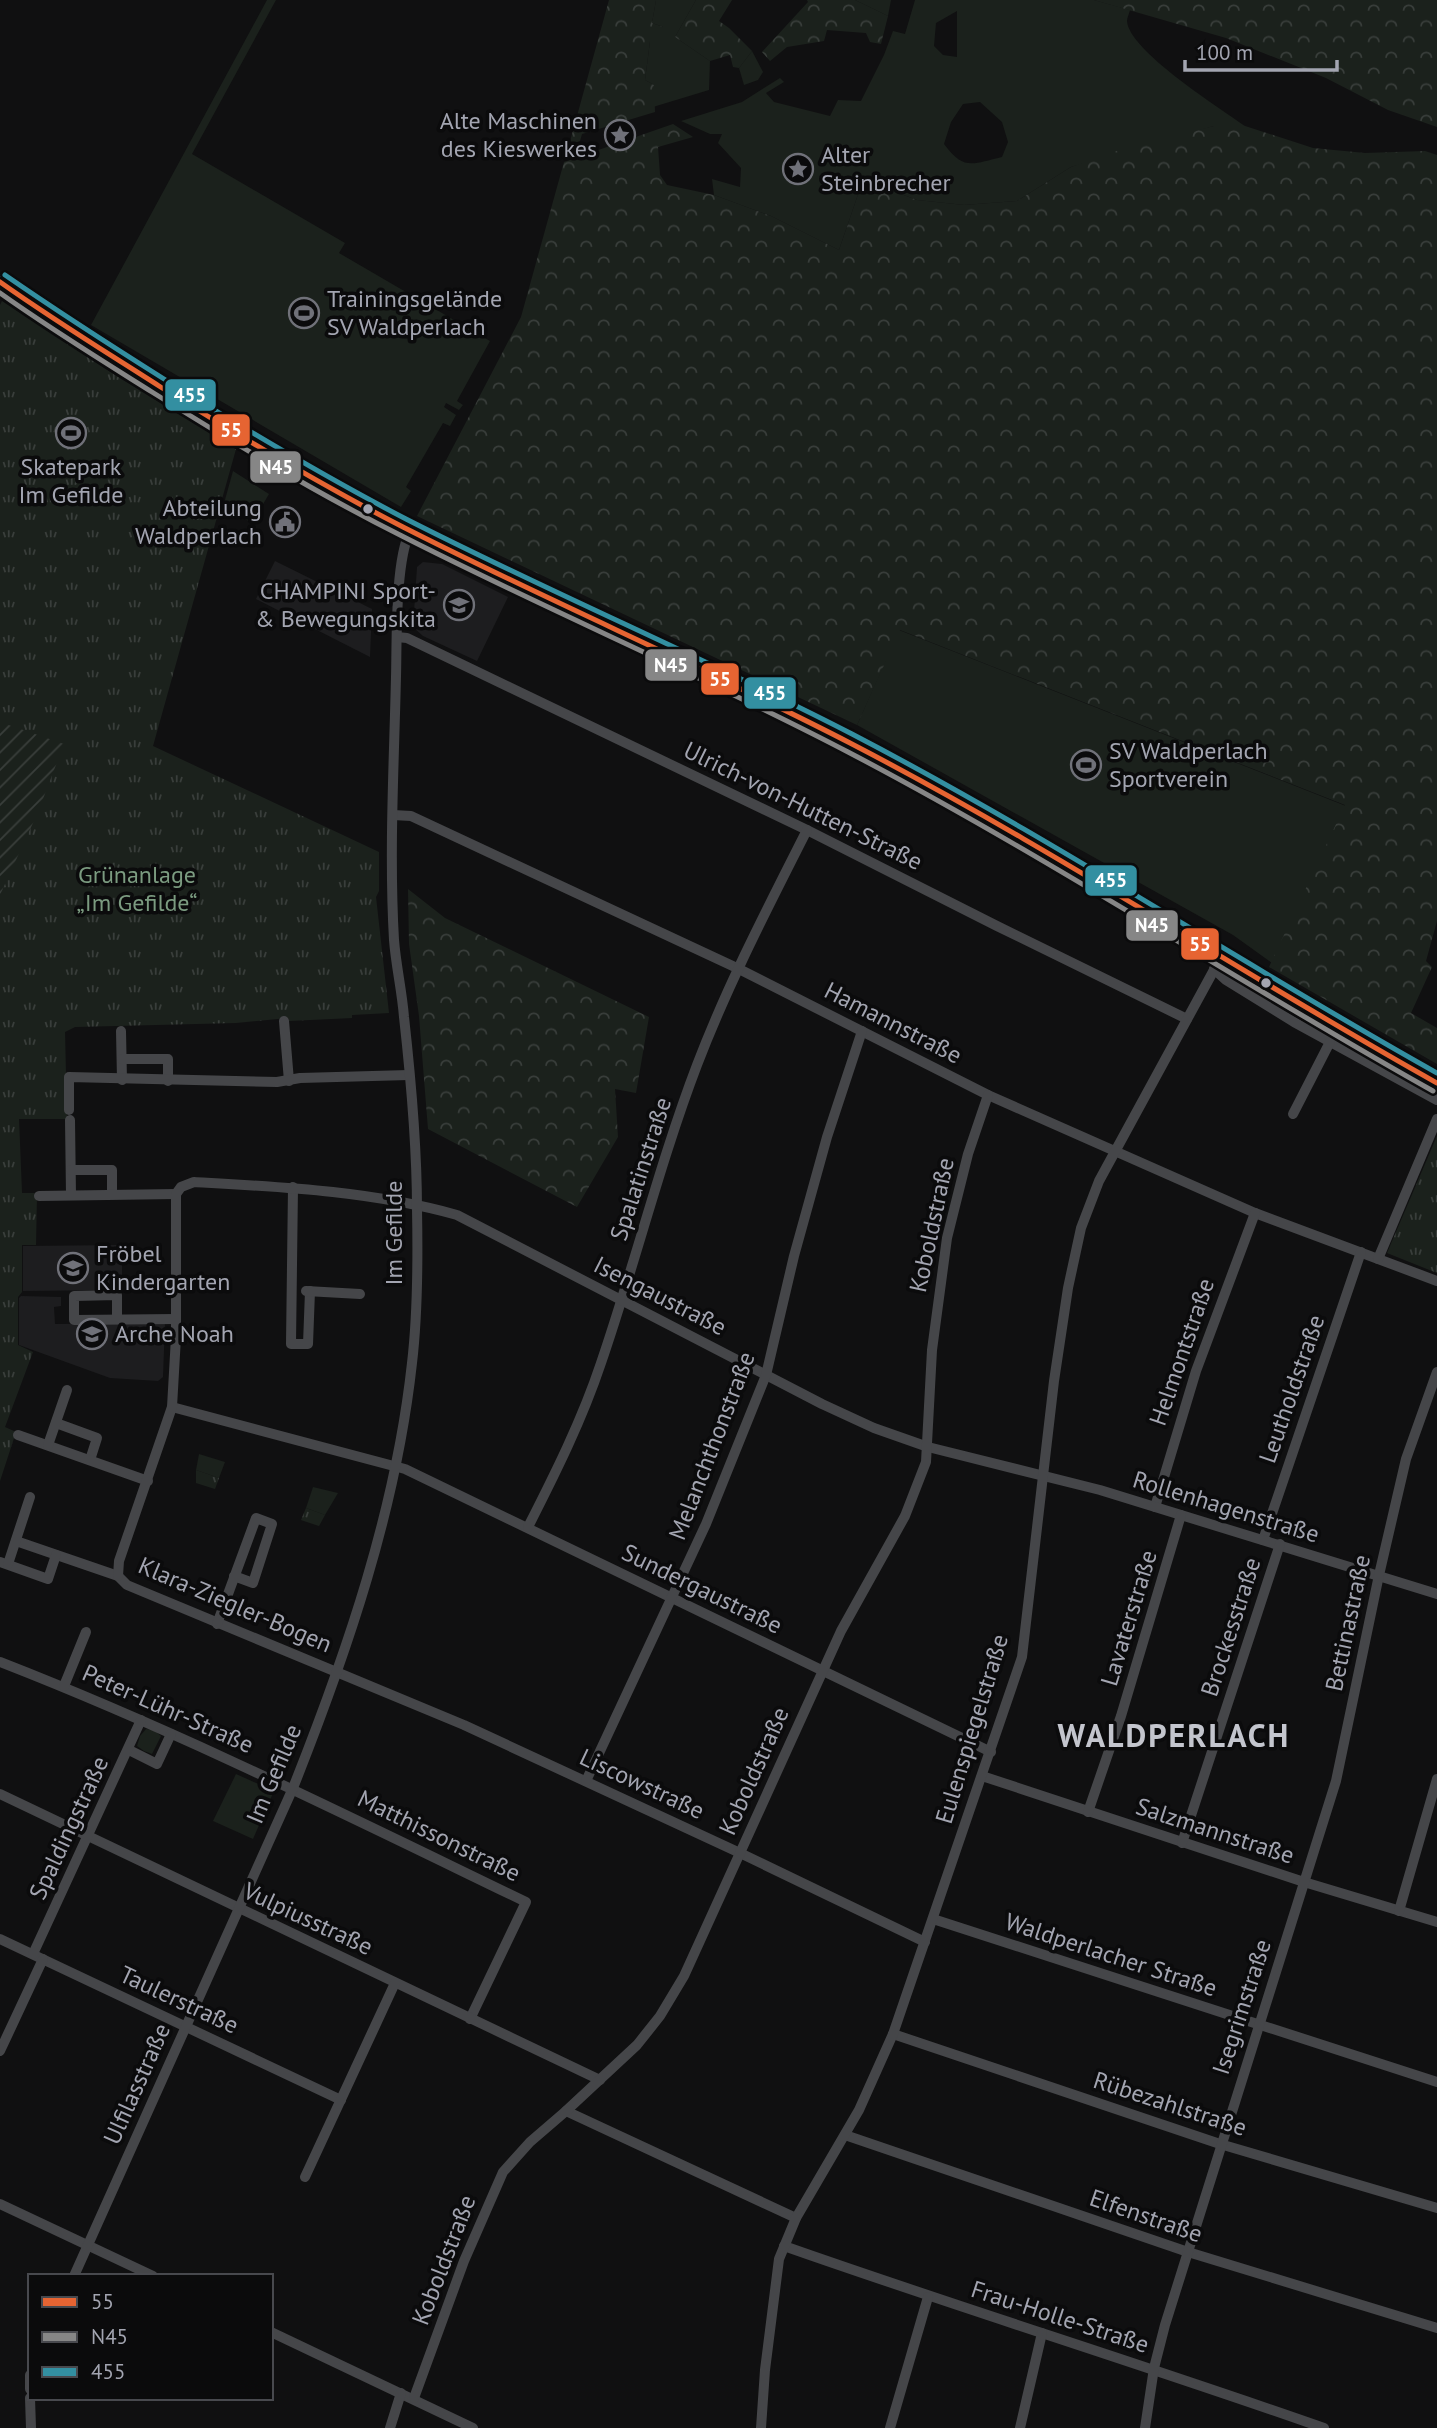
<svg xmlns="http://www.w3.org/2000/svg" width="1437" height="2428" font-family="'PT Sans',sans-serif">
  <defs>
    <pattern id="forest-crowns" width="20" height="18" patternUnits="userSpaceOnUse" patternTransform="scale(1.75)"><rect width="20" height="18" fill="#1b211c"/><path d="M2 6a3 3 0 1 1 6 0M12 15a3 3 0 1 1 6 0" fill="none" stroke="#393e3b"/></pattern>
    <pattern id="park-tufts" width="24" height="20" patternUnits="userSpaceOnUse" patternTransform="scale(1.75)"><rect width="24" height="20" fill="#1b211c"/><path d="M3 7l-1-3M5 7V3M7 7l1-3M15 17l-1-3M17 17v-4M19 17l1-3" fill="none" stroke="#393e3b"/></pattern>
    <pattern id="garden-furrows" width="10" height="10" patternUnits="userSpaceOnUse" patternTransform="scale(1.75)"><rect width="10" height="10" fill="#1b211c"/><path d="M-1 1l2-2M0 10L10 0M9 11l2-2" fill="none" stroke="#393e3b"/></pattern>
  </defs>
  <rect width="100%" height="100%" fill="#101011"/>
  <!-- built -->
  <g fill="#1d1d1f">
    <path d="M275,561l97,48 -2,48 -114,-58z"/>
    <path d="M423,562l19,2 66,33 -31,64 -54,-25 -10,-9 4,-60z"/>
    <path d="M122,1245v45l-99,1v-45z"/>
    <path d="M21,1296l40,1v9l-7,1 1,17 110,-1 -2,54 -5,4 -48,-3 -91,-33v-47z"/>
  </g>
  <!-- grass -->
  <g fill="#1b211c" fill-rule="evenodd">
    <path d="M267,0h9l-84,154 153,89 -6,10 151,88 -33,60 6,4 -4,5 -13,-7 -2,4 12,8 -6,11 -7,-3 -37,64 5,4 -10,16 -310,-182z"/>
    <path d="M656,0h40l-21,37 35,24 -1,29 -56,17 1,-22 -9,-5 5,-39 13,-14 -11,-4z"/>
    <path d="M855,0h36l-3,16z"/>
    <path d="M915,0h179l36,10c-1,4 -3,8 -3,11 2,30 93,87 118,105h-31l-143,41 -54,34 -53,4 -47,-5 -54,-20 -24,70 -68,-34 -57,-21 -2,-16 28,8 1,-19 -23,-25 4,-9h-12l-29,-13 61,-19 38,-24 4,4 -18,11 8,9 56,14 8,-16 23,1 23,-46 9,-24 12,3zM957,11v46l-14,-2 -9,-9 2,-23zM980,102l22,20 6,20 -6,15c-30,7 -38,14 -58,-13l7,-22 12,-18z"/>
    <path d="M752,51l11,21 -5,8 -14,5 -5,-17z"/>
    <path d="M233,471l36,23 -17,29 -29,-16z"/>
    <path d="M899,630l447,176 -74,157 -39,-28 -376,-210z"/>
    <path d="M199,1454l26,8 -6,16 -23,-8z"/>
    <path d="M313,1487l25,6 -13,22 -19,-7z"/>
    <path d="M146,1729l8,1 7,6 -9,18 -8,-3 -7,-5 3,-10z"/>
    <path d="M236,1774l38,17 -21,48 -40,-18z"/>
  </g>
  <!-- forest -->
  <g fill="url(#forest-crowns)">
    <path d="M609,0h47l-4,23 11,4 -2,13 -11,1 -5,39 9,5 1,27 -73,22 -2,7 -11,4z"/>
    <path d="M696,0h36l-13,21 10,7 23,23 -13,17 -6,-1 -3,-12 -20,6 -35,-24z"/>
    <path d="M807,0h48l33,16 -7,28 -11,-2 -4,-9 -39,-3 -3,11 -37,6 -17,14 -8,-9 46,-50z"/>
    <path d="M1094,0h343v127l-49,-17 -62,-32 -100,-40z"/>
    <path d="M673,124l20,13 -35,10 2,28 7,10 47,10 57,21 68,34 24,-70 54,20 47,5 53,-4 54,-34 54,-19 89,-22h31l68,22 52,5 60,-2 12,4v766l-11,40 6,6 -21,46 26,15v36l-168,-97 76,-162 -445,-175 -43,95 -440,-209 104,-199 43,-155z"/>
    <path d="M408,889l37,29 204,99 -13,76 -21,-4 3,48 -41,70 -149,-78 -9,-113 -10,-72z"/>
  </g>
  <!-- park -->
  <g fill="url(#park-tufts)">
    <path d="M2,301l116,76 118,72 -83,297 226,106v39l-3,6 13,116 -37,2v3l-63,3 -1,-3 -52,5 -161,4 -10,5 2,87h-48l3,74h15l-1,52h-14v47l-4,5v48l15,7 -28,75 11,5 -16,49v-1176z"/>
    <path d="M1437,1136v137l-50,-20z"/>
    <path d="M196,1470l23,8 -4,11 -19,-6z"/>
    <path d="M306,1508l19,7 -6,11 -18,-6z"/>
  </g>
  <!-- garden -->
  <path fill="url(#garden-furrows)" d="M0,722l64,22 -26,68 -38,83z"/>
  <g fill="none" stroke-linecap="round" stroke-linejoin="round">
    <!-- street -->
    <g stroke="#454649" stroke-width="10">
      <path d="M397,637l10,1 400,192 190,96 190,93"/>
      <path d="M393,815l18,1 326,152 251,127 267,118 182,68"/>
      <path d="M1214,969l12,11 68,42 143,78"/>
      <path d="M284,1021l5,60"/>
      <path d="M121,1031l1,49"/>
      <path d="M122,1059h46v22"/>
      <path d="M69,1110v-33l208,5 23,-4 109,-3"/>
      <path d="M1293,1114l37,-72"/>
      <path d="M70,1120l1,75"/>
      <path d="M71,1170h41v24"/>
      <path d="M293,1187l-2,157h17l2,-53"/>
      <path d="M39,1196l137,-2"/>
      <path d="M1378,1259l59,-140"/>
      <path d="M306,1291l54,3"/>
      <path d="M117,1319v-24l-43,1v24l102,-1"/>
      <path d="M172,1407l233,62 586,283"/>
      <path d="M56,1423l41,15 -7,22"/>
      <path d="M18,1435l130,46"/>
      <path d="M48,1445l19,-55"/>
      <path d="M1155,1507l41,-136 59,-158"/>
      <path d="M528,1527c27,-53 54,-107 73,-164 34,-99 59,-201 96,-298 31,-81 71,-158 110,-235"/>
      <path d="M1263,1540l98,-288"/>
      <path d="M16,1541l102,35 9,9 337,140 276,128 185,89"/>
      <path d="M0,1562l48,17 8,-24"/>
      <path d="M8,1564l22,-67"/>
      <path d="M118,1576l1,-15 53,-154 4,-70v-143l5,-7 13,-5c88,5 177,9 263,33l365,189 52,24 54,19 172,43 337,104"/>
      <path d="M217,1624l39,-106 16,6 -19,59 -19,-7"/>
      <path d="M0,1662c180,70 352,156 526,240l-56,117"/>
      <path d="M64,1686l22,-54"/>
      <path d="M129,1750l28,14 14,-30"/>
      <path d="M982,1776l322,106 133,40"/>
      <path d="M586,1781l120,-257 60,-149 28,-119 33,-119 35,-106"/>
      <path d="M0,1794l600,286"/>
      <path d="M1088,1812l33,-96 60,-201"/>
      <path d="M1182,1843l98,-299"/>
      <path d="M1399,1911l38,-132"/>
      <path d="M933,1919l504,163"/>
      <path d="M0,1939l341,161"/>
      <path d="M33,1954l108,-234"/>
      <path d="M893,2034l327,110 217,64"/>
      <path d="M0,2051l43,-92"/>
      <path d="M566,2111l230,107"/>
      <path d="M845,2135l343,117 249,76"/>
      <path d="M305,2177l90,-194"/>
      <path d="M0,2204l153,72"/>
      <path d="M784,2246c179,63 361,119 540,182"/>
      <path d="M74,2276l219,-488c54,-136 103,-278 119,-425 6,-51 6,-103 5,-154 0,-64 -6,-129 -13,-192 -2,-26 -8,-51 -10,-77 -5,-87 0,-176 2,-263 1,-37 -1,-115 14,-146"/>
      <path d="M271,2332l202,96"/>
      <path d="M30,2375v14"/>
      <path d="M30,2398l1,30"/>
      <path d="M414,2398l50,-137 39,-89 27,-30 36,-31 71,-66 23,-29 24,-40 157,-345 64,-115 21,-54 6,-112 15,-112 21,-84 20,-59"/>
      <path d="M390,2428l11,-35"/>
      <path d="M761,2428l4,-58 14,-111 17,-41 63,-108 34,-76 129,-377 32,-276 14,-93 13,-60 18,-47 122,-224"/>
      <path d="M890,2428l38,-131"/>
      <path d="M1020,2428l22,-95"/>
      <path d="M1145,2428l9,-60 11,-43 171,-544 43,-206 27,-116 31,-87"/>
    </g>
    <!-- secondary -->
    <path stroke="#494a4d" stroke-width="16" d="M0,282c47,34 96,64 145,95 84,53 169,105 258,150 147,75 300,140 447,216 201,104 388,232 587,340"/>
    <!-- bus-1 casing -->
    <g stroke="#0b0b0c" stroke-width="10">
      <path id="bus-1" d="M0,282c52,37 106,70 159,104 80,50 160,98 244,141 147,75 300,140 447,216 201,104 390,230 587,340"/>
    </g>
    <!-- bus-2 casing -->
    <g stroke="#0b0b0c" stroke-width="10">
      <path id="bus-2" d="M0,293c49,35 101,67 152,99 82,51 164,101 250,144 147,75 299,139 446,216 199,104 388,229 585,339"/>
    </g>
    <!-- bus-3 casing -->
    <g stroke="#0b0b0c" stroke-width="10">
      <path id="bus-3" d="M5,275c52,36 105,70 159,104 79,49 159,97 242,140 147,75 299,139 446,215 200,104 388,229 585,339"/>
    </g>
    <!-- bus-1 -->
    <use href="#bus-1" stroke="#e66432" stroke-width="5"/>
    <!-- bus-2 -->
    <use href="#bus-2" stroke="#868686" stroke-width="5"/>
    <!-- bus-3 -->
    <use href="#bus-3" stroke="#338fa1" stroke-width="5"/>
  </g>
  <!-- icons -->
  <defs>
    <g id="sight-ring" transform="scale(1.575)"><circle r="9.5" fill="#0b0b0c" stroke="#707179" stroke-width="1.5"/><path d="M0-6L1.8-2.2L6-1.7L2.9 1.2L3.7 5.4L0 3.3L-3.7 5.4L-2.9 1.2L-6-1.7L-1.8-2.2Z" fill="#707179"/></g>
    <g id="stadium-ring" transform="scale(1.575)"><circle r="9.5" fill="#0b0b0c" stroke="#707179" stroke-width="1.5"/><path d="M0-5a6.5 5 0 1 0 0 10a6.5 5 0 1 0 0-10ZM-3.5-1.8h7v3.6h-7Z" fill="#707179"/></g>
    <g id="civic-ring" transform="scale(1.575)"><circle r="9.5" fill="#0b0b0c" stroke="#707179" stroke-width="1.5"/><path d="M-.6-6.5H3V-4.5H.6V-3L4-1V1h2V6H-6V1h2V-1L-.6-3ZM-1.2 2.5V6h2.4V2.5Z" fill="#707179"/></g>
    <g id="school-ring" transform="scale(1.575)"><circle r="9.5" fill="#0b0b0c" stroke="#707179" stroke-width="1.5"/><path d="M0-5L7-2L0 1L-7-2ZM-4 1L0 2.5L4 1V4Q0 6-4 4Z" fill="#707179"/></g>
  </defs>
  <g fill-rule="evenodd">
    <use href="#sight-ring" x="620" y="135"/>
    <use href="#sight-ring" x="798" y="169"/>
    <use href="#stadium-ring" x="304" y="313"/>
    <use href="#stadium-ring" x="71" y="433"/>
    <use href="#civic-ring" x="285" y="522"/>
    <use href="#school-ring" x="459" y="605"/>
    <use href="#stadium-ring" x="1086" y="765"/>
    <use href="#school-ring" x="73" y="1268"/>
    <use href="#school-ring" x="92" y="1334"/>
  </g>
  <!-- markers -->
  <g fill="#a3a5b1" stroke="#0b0b0c" stroke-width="2.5">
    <circle cx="368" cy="509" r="6"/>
    <circle cx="1266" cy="983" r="6"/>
  </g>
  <g text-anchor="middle" stroke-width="7" stroke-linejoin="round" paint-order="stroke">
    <!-- poi labels -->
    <g font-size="24" fill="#a3a5b1" stroke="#0b0b0c" text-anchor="start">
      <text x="597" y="129" text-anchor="end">Alte Maschinen<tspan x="597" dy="28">des Kieswerkes</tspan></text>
      <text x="821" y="163">Alter<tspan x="821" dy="28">Steinbrecher</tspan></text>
      <text x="327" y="307">Trainingsgelände<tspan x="327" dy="28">SV Waldperlach</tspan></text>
      <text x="71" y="475" text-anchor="middle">Skatepark<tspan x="71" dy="28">Im Gefilde</tspan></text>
      <text x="262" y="516" text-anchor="end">Abteilung<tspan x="262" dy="28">Waldperlach</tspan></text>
      <text x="436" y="599" text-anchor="end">CHAMPINI Sport-<tspan x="436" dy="28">&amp; Bewegungskita</tspan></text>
      <text x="1109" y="759">SV Waldperlach<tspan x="1109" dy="28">Sportverein</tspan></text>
      <text x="96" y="1262">Fröbel<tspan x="96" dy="28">Kindergarten</tspan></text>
      <text x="115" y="1342">Arche Noah</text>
    </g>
    <!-- street labels -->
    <g font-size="24" fill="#a3a5b1" stroke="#0b0b0c">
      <text transform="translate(803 806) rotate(26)" y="8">Ulrich-von-Hutten-Straße</text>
      <text transform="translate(893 1023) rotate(27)" y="8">Hamannstraße</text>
      <text transform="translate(641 1169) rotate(-72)" y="8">Spalatinstraße</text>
      <text transform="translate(932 1225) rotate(-78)" y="8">Koboldstraße</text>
      <text transform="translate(394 1233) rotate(-90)" y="8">Im Gefilde</text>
      <text transform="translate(660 1296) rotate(27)" y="8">Isengaustraße</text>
      <text transform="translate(1182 1352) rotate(-71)" y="8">Helmontstraße</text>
      <text transform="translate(1292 1389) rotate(-71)" y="8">Leutholdstraße</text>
      <text transform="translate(712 1446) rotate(-69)" y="8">Melanchthonstraße</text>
      <text transform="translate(1226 1507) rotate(17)" y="8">Rollenhagenstraße</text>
      <text transform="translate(702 1589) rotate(26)" y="8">Sundergaustraße</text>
      <text transform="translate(235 1605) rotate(23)" y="8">Klara-Ziegler-Bogen</text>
      <text transform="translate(1129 1618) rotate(-73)" y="8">Lavaterstraße</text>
      <text transform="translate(1348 1623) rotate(-78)" y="8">Bettinastraße</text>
      <text transform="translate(1231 1627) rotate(-72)" y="8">Brockesstraße</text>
      <text transform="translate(168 1709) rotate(24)" y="8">Peter-Lühr-Straße</text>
      <text transform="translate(972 1729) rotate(-73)" y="8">Eulenspiegelstraße</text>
      <text transform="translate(754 1771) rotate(-66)" y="8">Koboldstraße</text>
      <text transform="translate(274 1774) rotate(-67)" y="8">Im Gefilde</text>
      <text transform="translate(642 1784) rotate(25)" y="8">Liscowstraße</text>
      <text transform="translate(69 1828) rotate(-65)" y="8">Spaldingstraße</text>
      <text transform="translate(1215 1831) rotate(18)" y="8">Salzmannstraße</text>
      <text transform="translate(439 1836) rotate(26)" y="8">Matthissonstraße</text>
      <text transform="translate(308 1919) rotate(25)" y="8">Vulpiusstraße</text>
      <text transform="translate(1111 1955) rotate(18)" y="8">Waldperlacher Straße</text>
      <text transform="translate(179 2000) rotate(25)" y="8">Taulerstraße</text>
      <text transform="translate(1242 2007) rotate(-72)" y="8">Isegrimstraße</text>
      <text transform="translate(137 2084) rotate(-66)" y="8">Ulfilasstraße</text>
      <text transform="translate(1170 2104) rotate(18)" y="8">Rübezahlstraße</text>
      <text transform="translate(1146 2216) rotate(19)" y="8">Elfenstraße</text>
      <text transform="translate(444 2260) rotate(-69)" y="8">Koboldstraße</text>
      <text transform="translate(1060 2317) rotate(18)" y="8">Frau-Holle-Straße</text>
    </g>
    <!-- park labels -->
    <g font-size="24" fill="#7b9b80" stroke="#0b0b0c">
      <text x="137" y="883">Grünanlage<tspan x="137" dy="28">„Im Gefilde“</tspan></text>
    </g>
    <!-- district labels -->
    <g font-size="32" font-weight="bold" letter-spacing="2" fill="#c3c5cd" stroke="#0b0b0c">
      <text x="1174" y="1747">WALDPERLACH</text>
    </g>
  </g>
  <g stroke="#0b0b0c" stroke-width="2.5">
    <rect x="164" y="378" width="53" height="34" rx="7" fill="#338fa1"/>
    <rect x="211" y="413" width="40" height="34" rx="7" fill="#e66432"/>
    <rect x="249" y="450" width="53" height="34" rx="7" fill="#868686"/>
    <rect x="644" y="648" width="54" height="34" rx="7" fill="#868686"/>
    <rect x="700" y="662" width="40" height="34" rx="7" fill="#e66432"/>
    <rect x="743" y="676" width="54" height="34" rx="7" fill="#338fa1"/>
    <rect x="1084" y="864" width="54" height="33" rx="7" fill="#338fa1"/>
    <rect x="1125" y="909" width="54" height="33" rx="7" fill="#868686"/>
    <rect x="1180" y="927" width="40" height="34" rx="7" fill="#e66432"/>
  </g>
  <g font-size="19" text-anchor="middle" font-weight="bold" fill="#fff">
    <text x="190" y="402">455</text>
    <text x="231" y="437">55</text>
    <text x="276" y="474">N45</text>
    <text x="671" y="672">N45</text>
    <text x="720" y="686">55</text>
    <text x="770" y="700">455</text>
    <text x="1111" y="887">455</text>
    <text x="1152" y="932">N45</text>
    <text x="1200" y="951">55</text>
  </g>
  <!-- legend -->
  <rect x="28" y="2274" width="245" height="126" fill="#0b0b0c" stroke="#48494e" stroke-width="2"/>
  <rect x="42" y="2297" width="35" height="10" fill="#e66432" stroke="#48494e" stroke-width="2"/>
  <text x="91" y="2309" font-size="21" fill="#a3a5b1">55</text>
  <rect x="42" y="2332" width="35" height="10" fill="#868686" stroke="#48494e" stroke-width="2"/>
  <text x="91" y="2344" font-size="21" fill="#a3a5b1">N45</text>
  <rect x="42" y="2367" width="35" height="10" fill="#338fa1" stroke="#48494e" stroke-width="2"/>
  <text x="91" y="2379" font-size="21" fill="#a3a5b1">455</text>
  <!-- scale -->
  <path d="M1185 60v10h152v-10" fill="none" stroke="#a3a5b1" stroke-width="3.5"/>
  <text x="1196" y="60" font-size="21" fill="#a3a5b1" stroke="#0b0b0c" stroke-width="5" paint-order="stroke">100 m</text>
</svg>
